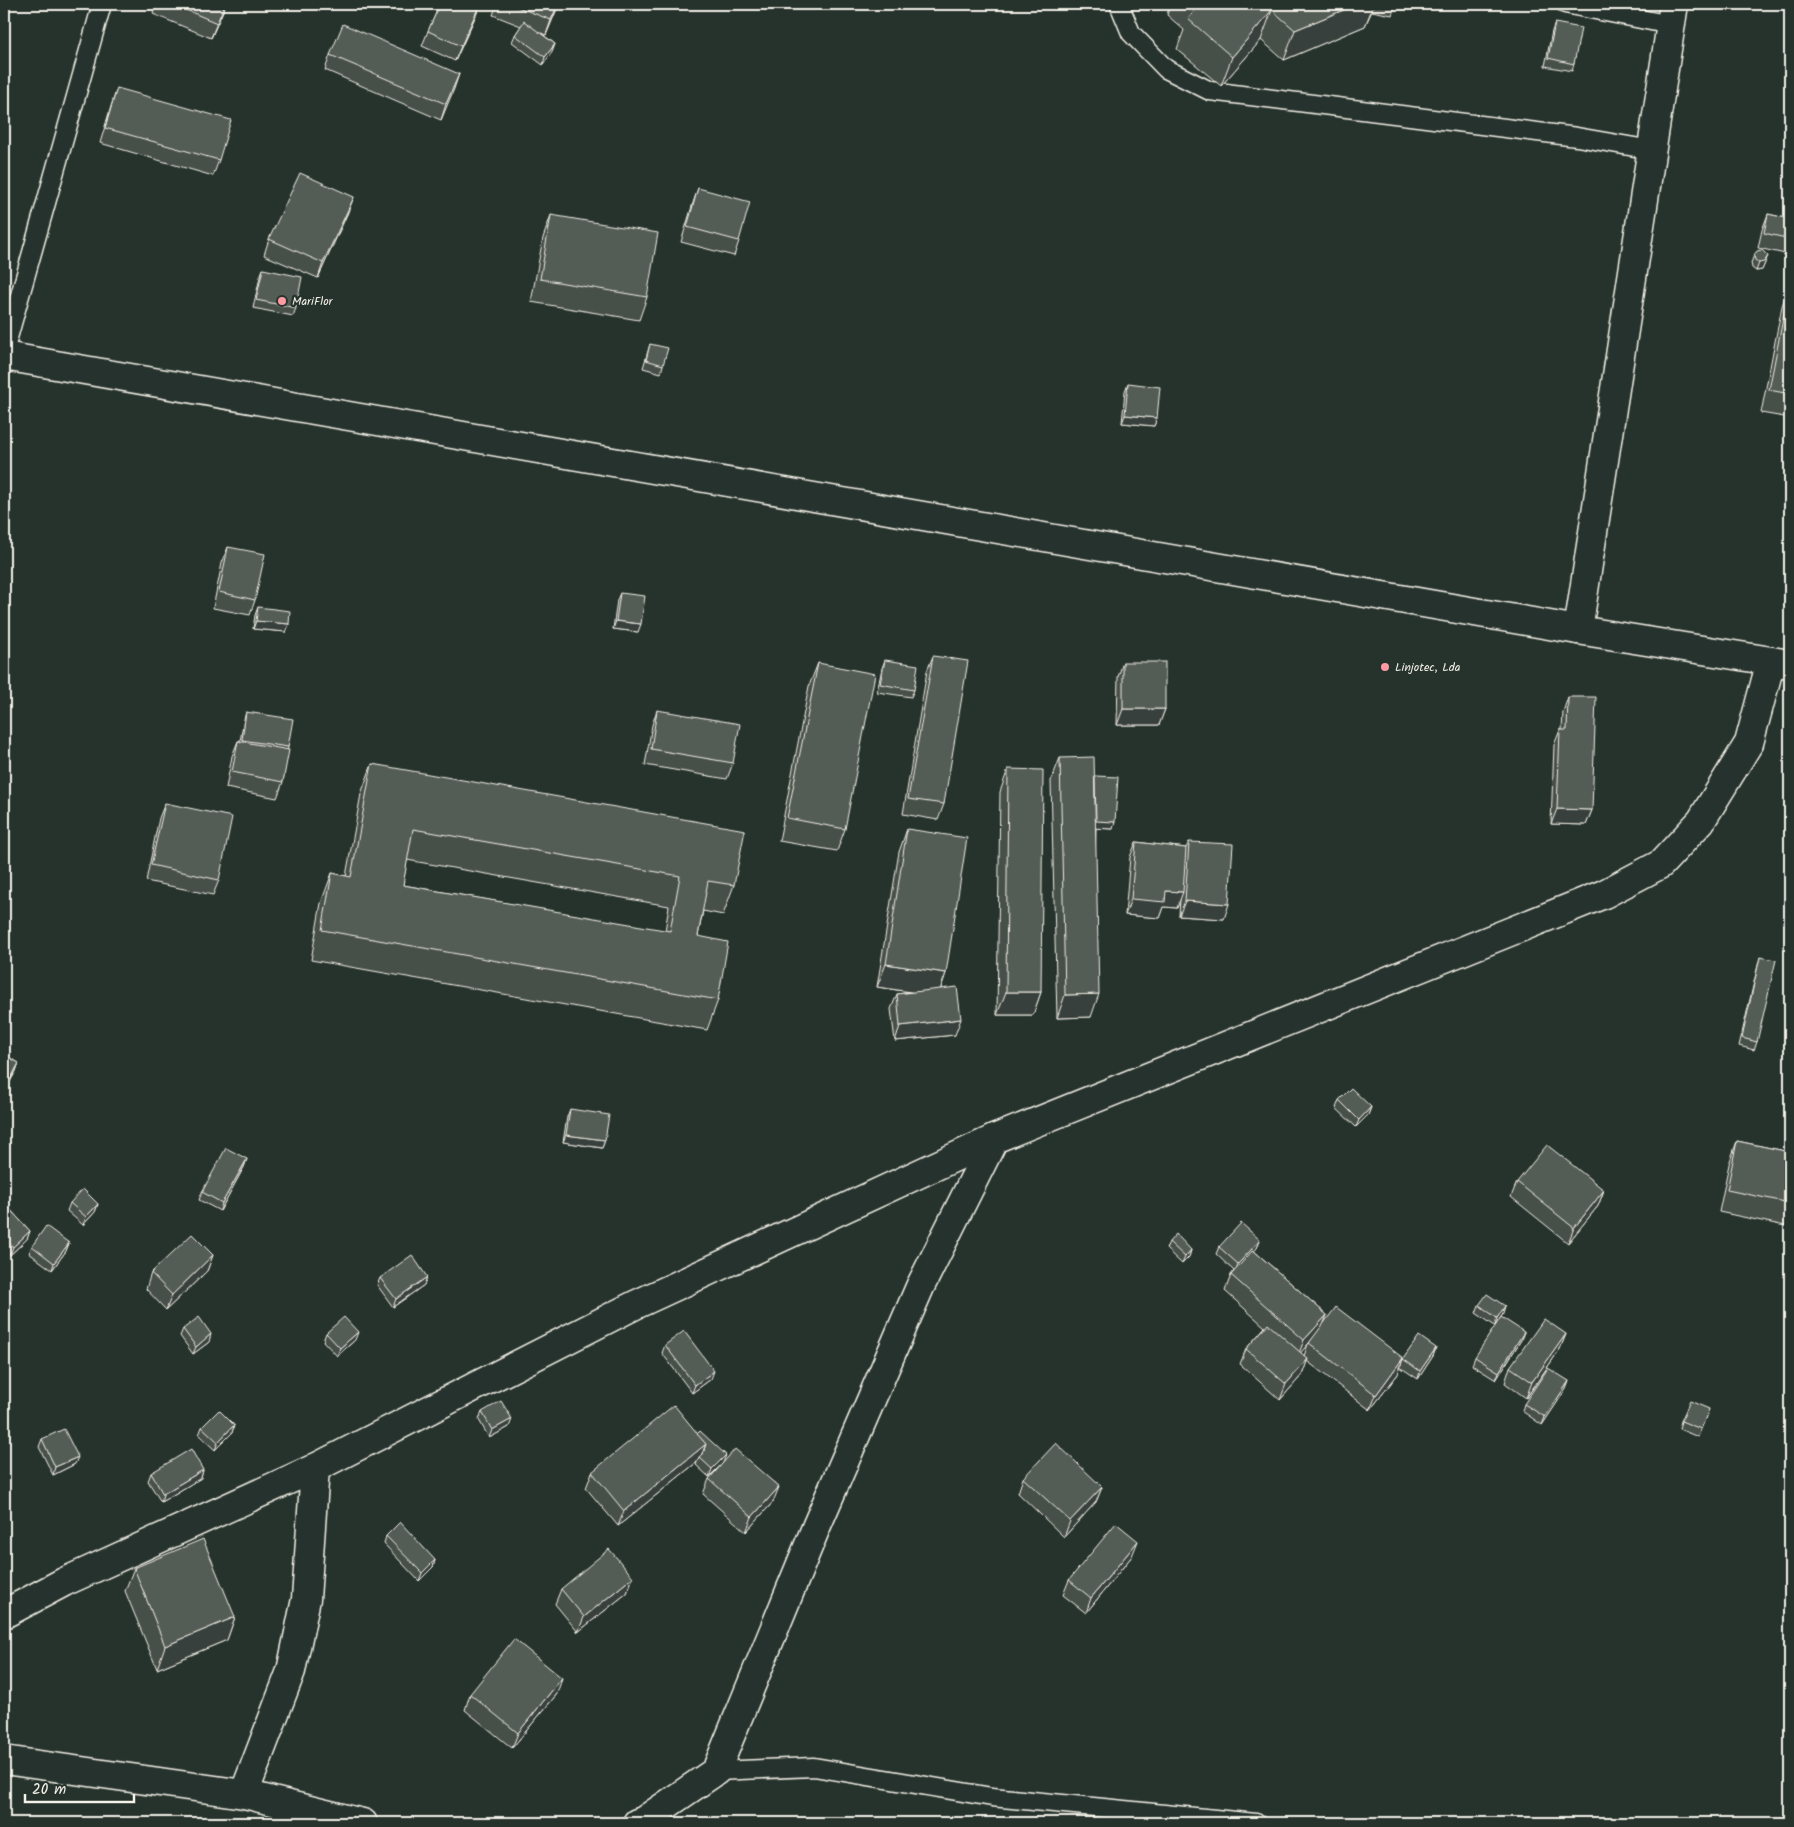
<svg xmlns="http://www.w3.org/2000/svg" width="1794" height="1827" font-family="Kalam,sans-serif">
  <rect width="100%" height="100%" fill="#26332d"/>
  <filter id="ink" filterUnits="userSpaceOnUse"><feTurbulence type="fractalNoise" baseFrequency=".02" numOctaves="2"/><feDisplacementMap in="SourceGraphic" scale="10" xChannelSelector="R" yChannelSelector="G"/><feConvolveMatrix kernelMatrix="1 2 1 2 8 2 1 2 1" color-interpolation-filters="sRGB"/></filter>
  <g filter="url(#ink)">
    <g fill="none" stroke-linecap="round" stroke-linejoin="round">
      <!-- lane casing -->
      <g stroke="#f4f1e8" stroke-width="21">
        <g id="lane">
          <path d="M1119,4l12,29 35,36 44,22 367,46 75,13"/>
          <path d="M1565,4l106,21"/>
          <path d="M4,352l98,-348"/>
          <path d="M716,1771l98,-4 178,30 264,26"/>
        </g>
      </g>
      <!-- street casing -->
      <g stroke="#f4f1e8" stroke-width="31">
        <g id="street">
          <path d="M1578,630l96,-626"/>
          <path d="M4,1614l60,-32 251,-114 320,-163 359,-166"/>
          <path d="M244,1794l47,-123 15,-72 9,-131"/>
        </g>
      </g>
      <!-- secondary casing -->
      <g stroke="#f4f1e8" stroke-width="31">
        <g id="secondary">
          <path d="M4,1760l240,34 119,29"/>
          <path d="M637,1823l6,-2 73,-50 101,-246 103,-238 74,-148 610,-245 57,-30 40,-43 48,-78 22,-82"/>
        </g>
      </g>
      <!-- primary casing -->
      <g stroke="#f4f1e8" stroke-width="31">
        <path id="primary" d="M4,356l1574,274 212,34"/>
      </g>
      <!-- lane -->
      <use href="#lane" stroke="#26332d" stroke-width="18"/>
      <!-- street -->
      <use href="#street" stroke="#26332d" stroke-width="28"/>
      <!-- secondary -->
      <use href="#secondary" stroke="#26332d" stroke-width="28"/>
      <!-- primary -->
      <use href="#primary" stroke="#26332d" stroke-width="28"/>
    </g>
    <!-- wall -->
    <g fill="#474f49" stroke="#f4f1e8" fill-rule="evenodd">
      <path d="M156,4h70l-15,34 -58,-24z"/>
      <path d="M440,4h41l-26,57 -33,-15 6,-15z"/>
      <path d="M497,4h62l-13,31 -5,-2 14,11 -3,8 -9,13 -31,-23 3,-7 6,-9 -28,-11z"/>
      <path d="M1170,4h226l-4,11 -20,-4 -7,15 -81,34 -23,-20 -40,46 -44,-37 7,-19 -17,-15z"/>
      <path d="M1555,23l19,41 -2,7 -27,-5 7,-35z"/>
      <path d="M330,55l129,19 -18,46 -116,-50z"/>
      <path d="M117,88l102,72 -6,16 -113,-33 12,-40z"/>
      <path d="M698,188l41,53 -5,15 -53,-14 12,-39z"/>
      <path d="M348,212l-30,66 -54,-23 5,-16z"/>
      <path d="M1768,214l22,5v36l-32,-7 4,-18z"/>
      <path d="M551,215l96,82 -8,23 -108,-18 12,-64z"/>
      <path d="M1754,255l11,8 -3,7 -6,1 -4,-3 -1,-5z"/>
      <path d="M263,269l33,39 -3,8 -40,-8 7,-31z"/>
      <path d="M1790,283v135l-29,-5 21,-107z"/>
      <path d="M650,344l13,21 -2,8 -18,-5z"/>
      <path d="M1128,383l29,35 -3,8 -32,-3 3,-32z"/>
      <path d="M228,547l27,53 -5,15 -37,-7 9,-45z"/>
      <path d="M620,593l18,39 -25,-3 4,-29z"/>
      <path d="M258,607l31,17 -3,8 -33,-3 2,-14z"/>
      <path d="M933,656l11,148 -6,16 -35,-6 24,-143z"/>
      <path d="M885,660l29,30 -3,7 -34,-5 5,-24z"/>
      <path d="M1123,662l42,47 -6,16h-42l1,-48z"/>
      <path d="M818,663l27,166 -8,22 -58,-10 30,-155z"/>
      <path d="M1568,697l24,113 -6,15 -35,-1 3,-79 6,-15h2l1,-18z"/>
      <path d="M657,710l76,53 -6,16 -82,-14 7,-40z"/>
      <path d="M246,712l42,35 -5,35 -6,16 -51,-10 6,-32 6,-15h2l4,-22z"/>
      <path d="M1060,758l35,18 18,53 -17,-1 -5,189 -34,1 -6,-237z"/>
      <path d="M372,764l362,121 -11,30 -20,-4 -5,25 20,64 -11,30 -396,-70 10,-57 11,-30 14,3 15,-82zM407,860l262,46 -4,25 -262,-46z"/>
      <path d="M1008,769l33,223 -8,23h-36l3,-223z"/>
      <path d="M165,803l54,77 -6,15 -67,-14 13,-63z"/>
      <path d="M907,829l39,144 -5,15 14,47 -60,6 -4,-32 6,-15 13,-2 -33,-5 22,-135z"/>
      <path d="M1136,842l50,6 3,-6 35,77 -45,-3 1,-18 -3,10 -13,-1 -4,11 -35,-3 5,-58z"/>
      <path d="M1760,957l-3,85 -3,8 -15,-4 19,-81z"/>
      <path d="M4,1055l15,8 -3,8 -9,16 -3,-1z"/>
      <path d="M1339,1100l32,7 -3,8 -12,12 -20,-19z"/>
      <path d="M570,1109l35,31 -3,8 -39,-6 4,-25z"/>
      <path d="M1737,1141l53,11v75l-71,-15 10,-48z"/>
      <path d="M247,1159l-3,8 -24,44 -21,-11 3,-8z"/>
      <path d="M1517,1182l87,8 -6,16 -30,37 -57,-46z"/>
      <path d="M4,1203l26,28 -3,8 -17,16 -6,-7z"/>
      <path d="M70,1203l28,1 -3,8 -12,13 -16,-14z"/>
      <path d="M1260,1240l-3,8 -3,3 73,64 -4,9 75,50 -28,36 -63,-49 -5,14 -22,25 -40,-36 6,-15 19,-22 -40,-36 6,-16 3,-4 -18,-17 3,-7zM1308,1344l-4,12 -4,-3z"/>
      <path d="M1169,1242l22,8 -2,7 -7,7 -16,-15z"/>
      <path d="M69,1243l-3,8 -14,19 -23,-17 3,-7z"/>
      <path d="M213,1255l-6,16 -41,39 -20,-21 5,-16z"/>
      <path d="M427,1277l-3,8 -31,22 -16,-22 3,-7z"/>
      <path d="M1479,1305l24,9 -8,12 -19,-13z"/>
      <path d="M183,1329l26,13 -16,12 -13,-18z"/>
      <path d="M326,1333l29,7 -18,16 -14,-15z"/>
      <path d="M1566,1334l-6,15 -34,49 -21,-15 5,-16z"/>
      <path d="M1521,1340l-25,40 -24,-15 3,-8z"/>
      <path d="M665,1345l46,34 -19,14 -30,-40z"/>
      <path d="M1436,1348l-3,8 -15,23 -18,-12 3,-8z"/>
      <path d="M1569,1381l-3,8 -24,36 -20,-14 2,-7z"/>
      <path d="M1709,1409l-11,28 -19,-8 2,-8z"/>
      <path d="M482,1412l27,15 -20,11 -10,-18z"/>
      <path d="M234,1425l-2,8 -17,17 -16,-15 3,-8z"/>
      <path d="M697,1434l26,28 50,40 -27,30 -43,-38 6,-15 12,-14 -12,12 -13,-12 1,-3 -79,64 -32,-38 6,-16z"/>
      <path d="M42,1439l33,25 -22,11 -14,-28z"/>
      <path d="M203,1470l-2,8 -40,24 -13,-21 3,-8z"/>
      <path d="M1023,1478l79,9 -6,15 -32,35 -46,-44z"/>
      <path d="M386,1536l49,24 -2,7 -14,14 -35,-37z"/>
      <path d="M1132,1556l-46,57 -23,-18 6,-15z"/>
      <path d="M134,1568l101,49 -8,23 -70,29 -32,-78z"/>
      <path d="M633,1577l-6,16 -49,39 -23,-28 6,-15z"/>
      <path d="M470,1694h87l-45,54 -47,-38z"/>
    </g>
    <!-- shaded-wall -->
    <g fill="#39403c" stroke="#f4f1e8">
      <path d="M225,4h1l-15,34 6,-15z"/>
      <path d="M480,4h1l-26,57 6,-15z"/>
      <path d="M558,4h1l-13,31 5,-15z"/>
      <path d="M1358,4h16l-9,22 -81,34 11,-30z"/>
      <path d="M1272,10l-11,30 -40,46 11,-29z"/>
      <path d="M555,44l-3,8 -9,13 2,-8z"/>
      <path d="M459,74l-5,15 -13,31 5,-16z"/>
      <path d="M354,197l-6,15 -30,66 5,-15z"/>
      <path d="M1768,256l-6,14 -6,1 3,-8z"/>
      <path d="M1125,415l32,3 -3,8 -32,-3z"/>
      <path d="M256,621l33,3 -3,8 -33,-3z"/>
      <path d="M616,621l25,3 -3,8 -25,-3z"/>
      <path d="M1123,709h42l-6,16h-42z"/>
      <path d="M1557,809l35,1 -6,15 -35,-1z"/>
      <path d="M1092,820l23,2 -2,7 -23,-1z"/>
      <path d="M1166,891l17,1 -6,16 -13,-1 -4,11 -35,-3 6,-16z"/>
      <path d="M1185,901l44,3 -5,15 -45,-3z"/>
      <path d="M886,964l60,9 -8,23 -61,-9z"/>
      <path d="M1006,992h35l-8,23h-36z"/>
      <path d="M1099,994l-8,23 -34,1 8,-23z"/>
      <path d="M961,1019l-6,16 -60,6 5,-15z"/>
      <path d="M19,1063l-3,8 -9,16 3,-7z"/>
      <path d="M1371,1107l-3,8 -12,12 3,-7z"/>
      <path d="M566,1135l39,5 -3,8 -39,-6z"/>
      <path d="M247,1159l-3,8 -24,44 2,-8z"/>
      <path d="M1604,1190l-6,16 -30,37 6,-15z"/>
      <path d="M98,1204l-3,8 -12,13 3,-8z"/>
      <path d="M30,1231l-3,8 -17,16 3,-8z"/>
      <path d="M1260,1240l-3,8 -21,24 2,-8z"/>
      <path d="M69,1243l-3,8 -14,19 2,-7z"/>
      <path d="M1191,1250l-2,7 -7,7 3,-7z"/>
      <path d="M213,1255l-6,16 -41,39 6,-15z"/>
      <path d="M427,1277l-3,8 -31,22 3,-8z"/>
      <path d="M1505,1306l-2,8 -8,12 2,-8z"/>
      <path d="M1327,1315l-6,15 -12,13 -11,13 6,-16z"/>
      <path d="M358,1332l-3,8 -18,16 3,-8z"/>
      <path d="M1524,1332l-3,8 -25,40 3,-8z"/>
      <path d="M211,1334l-2,8 -16,12 3,-7z"/>
      <path d="M1566,1334l-6,15 -34,49 6,-16z"/>
      <path d="M1436,1348l-3,8 -15,23 2,-8z"/>
      <path d="M1403,1358l-5,16 -28,36 6,-15z"/>
      <path d="M1308,1359l-6,16 -22,25 6,-16z"/>
      <path d="M714,1371l-3,8 -19,14 3,-8z"/>
      <path d="M1569,1381l-3,8 -24,36 3,-8z"/>
      <path d="M512,1419l-3,8 -20,11 3,-8z"/>
      <path d="M234,1425l-2,8 -17,17 3,-8z"/>
      <path d="M706,1444l-6,14 -1,-1 -2,5 -79,64 6,-15z"/>
      <path d="M726,1455l-3,8 -14,14 3,-8z"/>
      <path d="M78,1457l-3,7 -22,11 2,-8z"/>
      <path d="M203,1470l-2,8 -40,24 2,-8z"/>
      <path d="M779,1487l-6,15 -27,30 6,-15z"/>
      <path d="M1102,1487l-6,15 -32,35 6,-16z"/>
      <path d="M1138,1541l-6,15 -46,57 5,-15z"/>
      <path d="M435,1560l-2,7 -14,14 3,-8z"/>
      <path d="M633,1577l-6,16 -49,39 6,-15z"/>
      <path d="M235,1617l-8,23 -70,29 8,-23z"/>
      <path d="M562,1678l-5,16 -45,54 6,-15z"/>
    </g>
    <!-- building -->
    <g fill="#525c55" stroke="#f4f1e8" fill-rule="evenodd">
      <path d="M172,4h53l-8,19z"/>
      <path d="M440,4h40l-19,42 -33,-15z"/>
      <path d="M510,4h48l-7,16z"/>
      <path d="M1200,4h158l-63,26 -23,-20 -40,47 -44,-38z"/>
      <path d="M524,21l31,23 -10,13 -30,-22z"/>
      <path d="M1555,23l26,5 -7,36 -26,-6z"/>
      <path d="M343,24l116,50 -13,30 -116,-49z"/>
      <path d="M117,88l114,32 -12,40 -114,-32z"/>
      <path d="M300,173l54,24 -31,66 -54,-24z"/>
      <path d="M698,188l52,14 -11,39 -52,-14z"/>
      <path d="M1768,214l22,5v20l-26,-6z"/>
      <path d="M551,215l107,18 -11,64 -107,-18z"/>
      <path d="M1762,250l6,6 -4,6 -5,1 -4,-3 -1,-5 3,-4z"/>
      <path d="M263,269l39,8 -6,31 -40,-8z"/>
      <path d="M1790,283v111l-21,-4z"/>
      <path d="M650,344l18,4 -5,17 -17,-5z"/>
      <path d="M1128,383l32,4 -3,31 -32,-3z"/>
      <path d="M228,547l37,7 -10,46 -36,-8z"/>
      <path d="M620,593l25,3 -4,28 -25,-3z"/>
      <path d="M258,607l32,4 -1,13 -33,-3z"/>
      <path d="M933,656l35,5 -24,143 -36,-5z"/>
      <path d="M885,660l33,5 -4,25 -34,-6z"/>
      <rect x="1123" y="662" width="42" height="47"/>
      <path d="M818,663l57,11 -30,155 -58,-11z"/>
      <path d="M1568,697h28l-4,113 -35,-1 3,-79h7z"/>
      <path d="M657,710l83,14 -7,39 -82,-14z"/>
      <path d="M246,712l47,7 -5,28 -46,-7z"/>
      <path d="M238,741l51,9 -6,32 -51,-10z"/>
      <path d="M1094,757l5,237 -34,1 -5,-237z"/>
      <path d="M372,764l373,66 -11,55 -26,-4 -10,55 30,6 -10,58 -396,-70 10,-57 19,4zM413,829l267,47 -10,55 -267,-46z"/>
      <path d="M1008,769l35,1 -2,222h-35z"/>
      <path d="M1095,776l23,1 -3,45 -19,-1z"/>
      <path d="M165,803l67,14 -13,63 -68,-15z"/>
      <path d="M907,829l60,9 -21,135 -60,-9z"/>
      <path d="M1136,842l50,6 -3,44 -17,-1 -1,11 -34,-3z"/>
      <path d="M1189,842l44,2 -4,60 -44,-3z"/>
      <path d="M1760,957l16,3 -19,82 -15,-4z"/>
      <path d="M957,987l4,32 -61,7 -3,-32z"/>
      <path d="M4,1055l15,8 -9,17 -6,-4z"/>
      <path d="M1351,1088l20,19 -12,13 -20,-20z"/>
      <path d="M570,1109l39,6 -4,25 -39,-5z"/>
      <path d="M1737,1141l53,11v51l-63,-13z"/>
      <path d="M1547,1145l57,45 -30,38 -57,-46z"/>
      <path d="M226,1148l21,11 -25,44 -20,-11z"/>
      <path d="M83,1189l15,15 -12,13 -16,-14z"/>
      <path d="M4,1203l26,28 -17,16 -9,-10z"/>
      <path d="M1241,1223l19,17 -22,24 -19,-17z"/>
      <path d="M46,1226l23,17 -15,20 -22,-17z"/>
      <path d="M192,1234l21,21 -41,40 -21,-22z"/>
      <path d="M1176,1234l15,16 -6,7 -16,-15z"/>
      <path d="M1253,1250l74,65 -23,25 -73,-65z"/>
      <path d="M412,1255l15,22 -31,22 -16,-21z"/>
      <path d="M1487,1294l18,12 -8,12 -18,-13z"/>
      <path d="M1336,1307l67,51 -27,37 -67,-52z"/>
      <path d="M199,1317l12,17 -15,13 -13,-18z"/>
      <path d="M344,1317l14,15 -18,16 -14,-15z"/>
      <path d="M1501,1317l23,15 -25,40 -24,-15z"/>
      <path d="M1544,1319l22,15 -34,48 -22,-15z"/>
      <path d="M1268,1324l40,35 -22,25 -40,-35z"/>
      <path d="M684,1331l30,40 -19,14 -30,-40z"/>
      <path d="M1419,1336l17,12 -16,23 -17,-12z"/>
      <path d="M1548,1368l21,13 -24,36 -21,-13z"/>
      <path d="M501,1401l11,18 -20,11 -10,-18z"/>
      <path d="M1690,1401l19,8 -8,20 -20,-8z"/>
      <path d="M674,1405l32,39 -82,67 -32,-39z"/>
      <path d="M219,1410l15,15 -16,17 -16,-15z"/>
      <path d="M64,1429l14,28 -23,10 -13,-28z"/>
      <path d="M700,1431l26,24 -14,14 -13,-12 6,-6 -1,-1 2,-6 -9,-10z"/>
      <path d="M1056,1443l46,44 -32,34 -47,-43z"/>
      <path d="M191,1449l12,21 -40,24 -12,-21z"/>
      <path d="M735,1449l44,38 -27,30 -43,-38z"/>
      <path d="M400,1522l35,38 -13,13 -36,-37z"/>
      <path d="M1116,1523l22,18 -47,57 -22,-18z"/>
      <path d="M203,1539l32,78 -70,29 -31,-78z"/>
      <path d="M609,1549l24,28 -49,40 -23,-28z"/>
      <path d="M514,1639l48,39 -44,55 -48,-39z"/>
    </g>
  </g>
  <!-- markers -->
  <g fill="#ff9aa2" stroke="#26332d" stroke-width="2">
    <circle cx="282" cy="301" r="5"/>
    <circle cx="1385" cy="667" r="5"/>
  </g>
  <g text-anchor="middle" stroke-width="4.5" stroke-linejoin="round" paint-order="stroke">
    <!-- poi labels -->
    <g font-size="12" fill="#f4f1e8" stroke="#26332d" text-anchor="start">
      <text x="292" y="305">MariFlor</text>
      <text x="1395" y="671">Linjotec, Lda</text>
    </g>
  </g>
  <!-- margin -->
  <rect width="1794" height="1827" fill="none" stroke="#26332d" stroke-width="20"/>
  <rect x="10" y="10" width="1774" height="1807" fill="none" stroke="#f4f1e8" stroke-width="2" filter="url(#ink)"/>
  <!-- scale -->
  <path d="M25 1794v8h109v-8" fill="none" stroke="#f4f1e8" stroke-width="2.5"/>
  <text x="32" y="1794" font-size="15" fill="#f4f1e8" stroke="#26332d" stroke-width="4" paint-order="stroke">20 m</text>
</svg>
